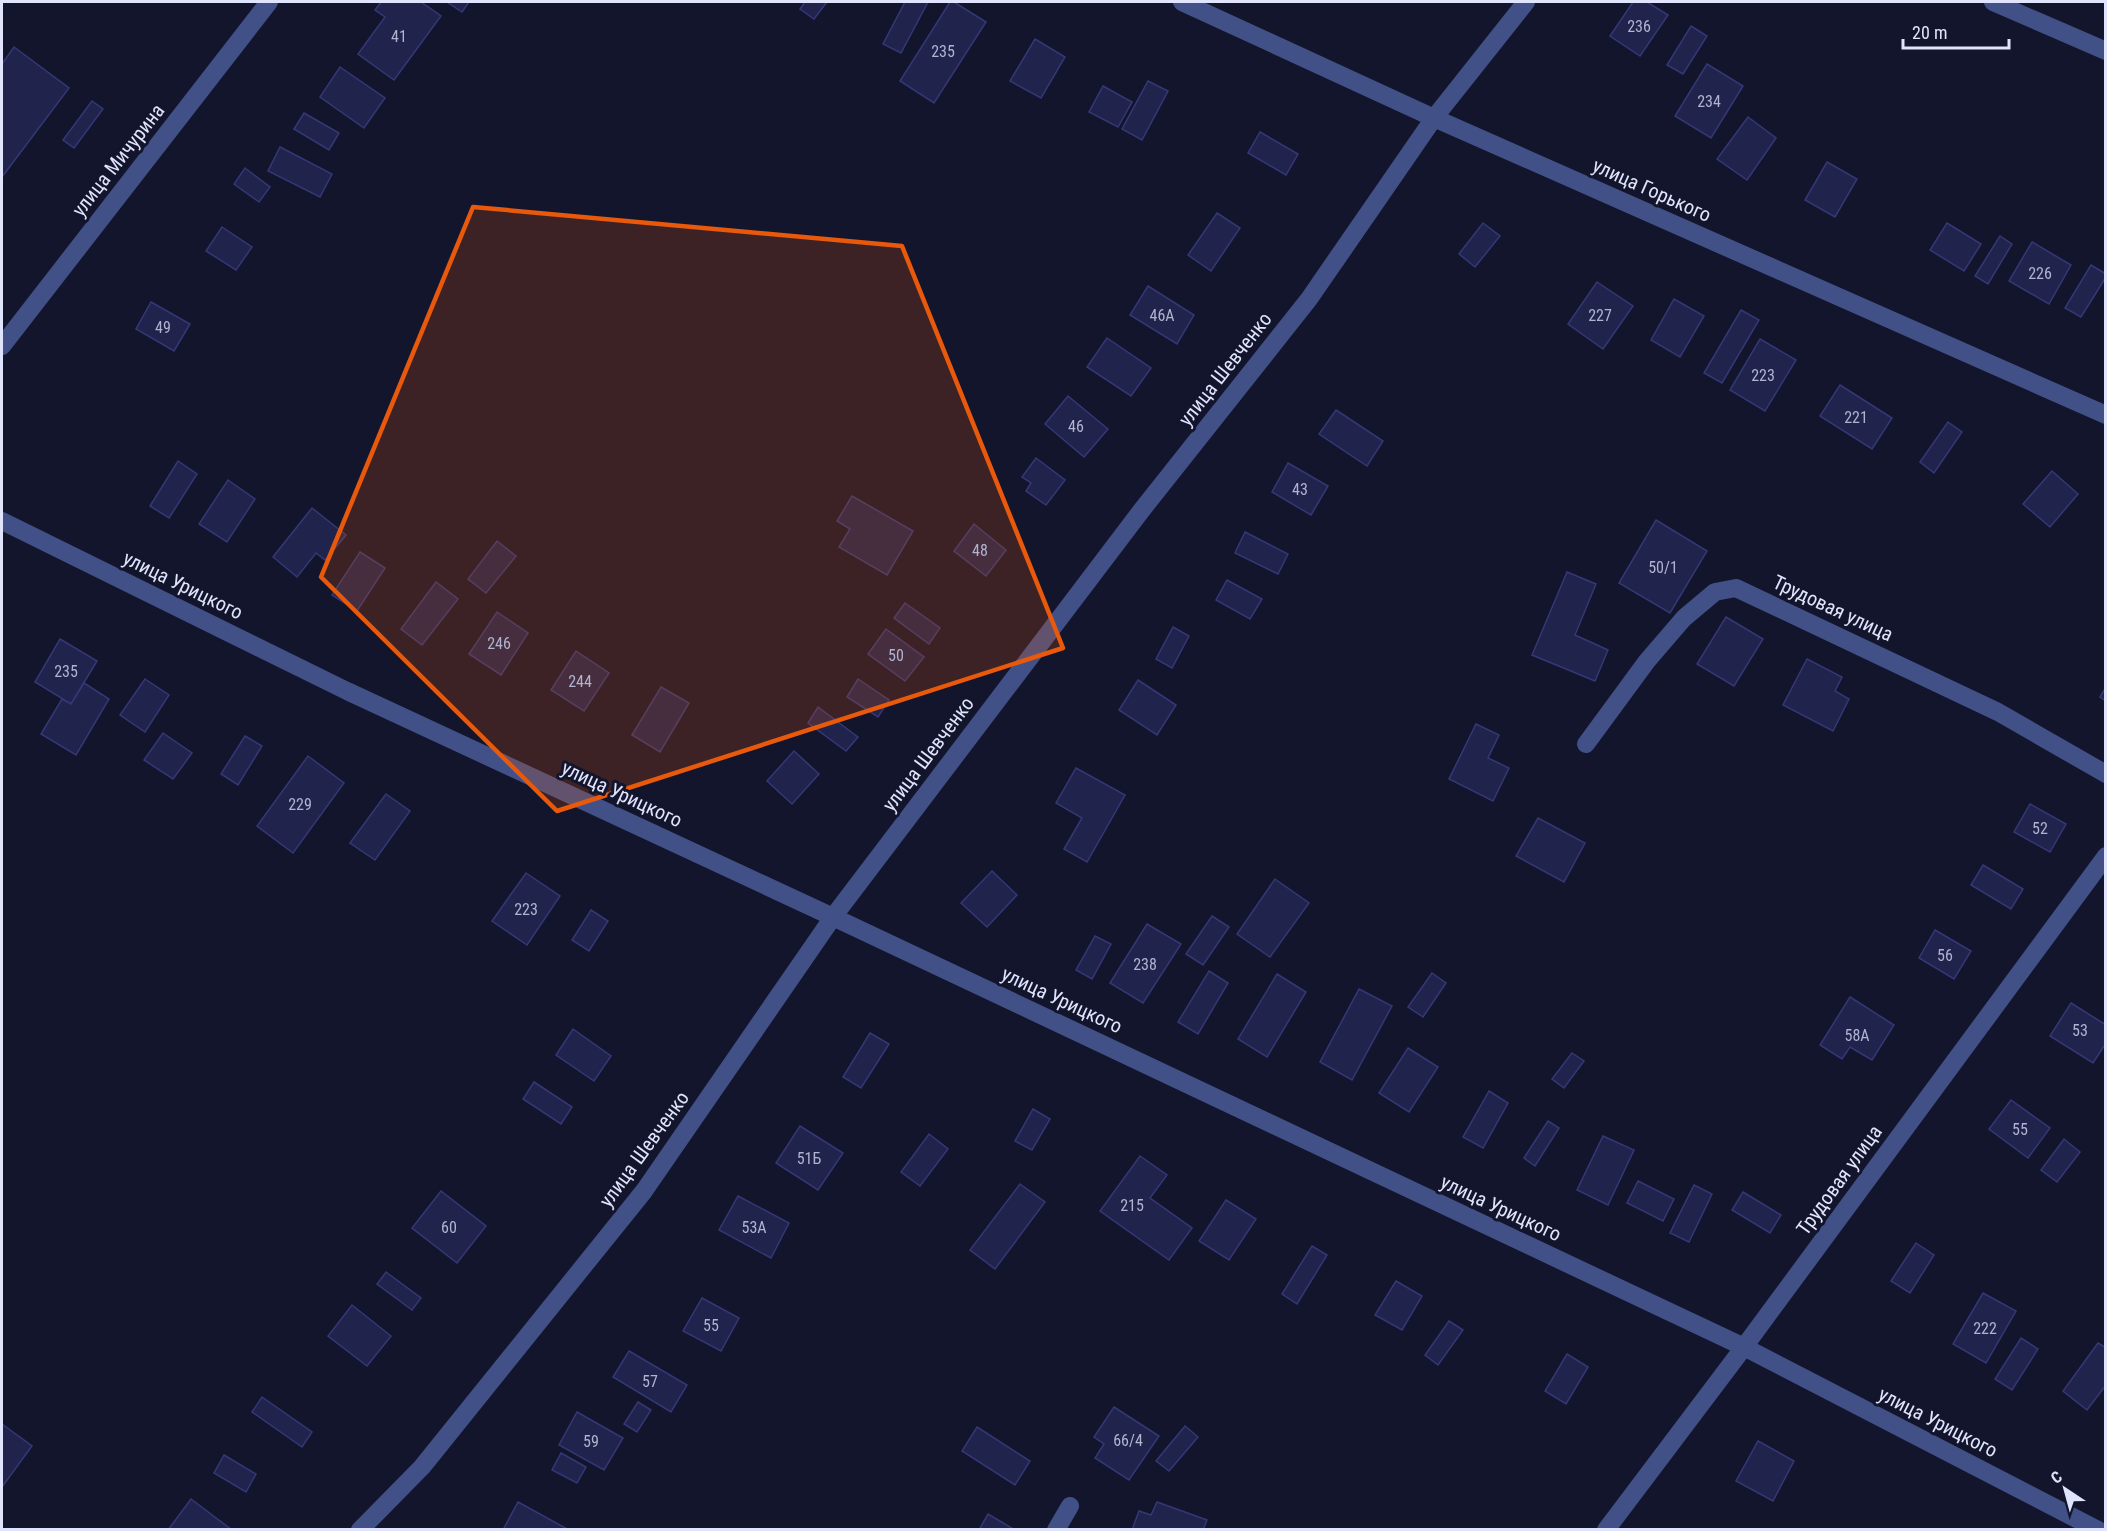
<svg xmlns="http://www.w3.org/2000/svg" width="2107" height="1531" font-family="'Roboto Condensed',sans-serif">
  <rect width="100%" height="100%" fill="#13152c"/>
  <!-- building -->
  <g fill="#20234c" stroke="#343876" stroke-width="1.5">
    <path d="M381,2h40l20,14 -47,64 -36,-26 27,-37 -10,-7z"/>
    <path d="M447,2h22l-7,10z"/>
    <path d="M805,2h22l-13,17 -14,-10z"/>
    <path d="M905,2h23l-27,51 -18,-9z"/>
    <path d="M950,2h4l32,20 -52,81 -34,-22z"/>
    <path d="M1633,2h14l21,13 -28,41 -30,-20z"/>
    <path d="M1691,26l16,10 -24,38 -16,-9z"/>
    <path d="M1035,39l30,18 -24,41 -31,-17z"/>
    <path d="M14,47l55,41 -67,89v-113z"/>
    <path d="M1707,64l36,22 -32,52 -36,-22z"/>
    <path d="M340,67l45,31 -21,30 -44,-31z"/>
    <path d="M1148,81l20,10 -26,49 -20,-11z"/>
    <path d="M1103,86l29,16 -14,25 -29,-15z"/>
    <path d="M92,101l11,8 -29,39 -11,-8z"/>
    <path d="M304,113l35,20 -10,17 -35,-21z"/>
    <path d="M1748,117l28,21 -29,42 -30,-21z"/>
    <path d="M1260,132l38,22 -12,21 -38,-22z"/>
    <path d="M280,147l52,27 -12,23 -52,-26z"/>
    <path d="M1827,162l30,17 -22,38 -30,-17z"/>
    <path d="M245,168l25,19 -11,15 -25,-18z"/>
    <path d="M1217,213l23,15 -29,43 -23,-16z"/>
    <path d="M1483,223l17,13 -25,31 -16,-13z"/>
    <path d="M1947,223l34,21 -17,27 -34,-21z"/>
    <path d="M222,227l30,20 -16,23 -30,-19z"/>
    <path d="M2000,236l12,8 -24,40 -13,-8z"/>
    <path d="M2032,242l39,23 -22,39 -40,-23z"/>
    <path d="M2091,265l15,9v3l-25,40 -16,-9z"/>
    <path d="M1597,282l36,24 -30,43 -35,-25z"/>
    <path d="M1148,286l46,29 -17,29 -47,-29z"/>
    <path d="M1674,299l30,17 -24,41 -29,-17z"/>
    <path d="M151,302l39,22 -16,27 -38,-22z"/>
    <path d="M1741,310l18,10 -37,63 -18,-10z"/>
    <path d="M1107,338l44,30 -20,28 -44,-29z"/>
    <path d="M1760,339l36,21 -31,51 -35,-21z"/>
    <path d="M1840,385l52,33 -20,31 -52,-33z"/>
    <path d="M1068,396l40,33 -24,28 -39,-33z"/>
    <path d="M1336,410l47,31 -16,25 -48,-32z"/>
    <path d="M1948,422l14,10 -28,41 -14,-11z"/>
    <path d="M1036,458l29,22 -19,25 -20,-14 5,-8 -9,-6z"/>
    <path d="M178,461l19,13 -28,44 -19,-12z"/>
    <path d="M1288,463l40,23 -17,29 -39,-23z"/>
    <path d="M2052,471l26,23 -28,33 -27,-23z"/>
    <path d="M228,480l27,19 -28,43 -28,-18z"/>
    <path d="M852,496l61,35 -26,44 -48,-28 11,-18 -13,-8z"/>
    <path d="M312,508l34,27 -21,25 -9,-7 -19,24 -24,-20z"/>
    <path d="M1656,520l51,31 -37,62 -51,-30z"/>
    <path d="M974,524l32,26 -20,26 -32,-25z"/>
    <path d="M1245,532l43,22 -10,20 -43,-21z"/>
    <path d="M497,541l19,15 -30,37 -18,-14z"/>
    <path d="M360,552l25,16 -28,43 -25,-16z"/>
    <path d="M1567,572l29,12 -21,51 33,15 -13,31 -63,-26z"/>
    <path d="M1227,580l35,19 -12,20 -34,-19z"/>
    <path d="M436,582l22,17 -36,46 -21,-16z"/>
    <path d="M905,603l35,25 -11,16 -35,-26z"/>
    <path d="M497,612l31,21 -27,42 -32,-21z"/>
    <path d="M1726,617l37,22 -29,47 -37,-22z"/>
    <path d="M1173,627l16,9 -17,32 -16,-9z"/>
    <path d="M886,629l38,28 -19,24 -37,-27z"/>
    <path d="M60,639l37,22 -26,43 -36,-22z"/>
    <path d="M576,651l33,22 -25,38 -33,-21z"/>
    <path d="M1807,659l35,18 -7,14 14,8 -16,32 -50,-26z"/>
    <path d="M145,679l24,16 -24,37 -25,-17z"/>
    <path d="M858,679l31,21 -11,17 -31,-20z"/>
    <path d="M1138,680l38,25 -19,30 -38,-25z"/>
    <path d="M84,683l25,16 -33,56 -35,-21 21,-35 9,5z"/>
    <path d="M661,687l28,16 -29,49 -28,-17z"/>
    <path d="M2106,687v14l-6,-4z"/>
    <path d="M818,707l40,30 -12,14 -38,-28z"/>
    <path d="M1476,724l23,11 -11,23 21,10 -16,33 -44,-22z"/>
    <path d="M163,733l29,20 -19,26 -29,-19z"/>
    <path d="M245,736l17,10 -24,39 -17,-11z"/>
    <path d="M794,751l25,23 -27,30 -25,-23z"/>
    <path d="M308,756l36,27 -51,70 -36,-27z"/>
    <path d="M1076,768l49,27 -38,67 -23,-13 18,-31 -26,-15z"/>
    <path d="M386,794l24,17 -35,49 -25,-17z"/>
    <path d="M2030,804l36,20 -16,28 -36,-20z"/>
    <path d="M1538,818l47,25 -21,39 -48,-26z"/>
    <path d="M1983,865l40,24 -12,20 -40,-24z"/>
    <path d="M992,871l25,24 -30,32 -26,-24z"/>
    <path d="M526,873l34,23 -33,49 -35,-24z"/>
    <path d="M1275,879l34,24 -39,54 -33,-23z"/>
    <path d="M591,910l17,11 -19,30 -17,-11z"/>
    <path d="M1212,916l17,11 -26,38 -17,-11z"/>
    <path d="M1147,924l34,20 -38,59 -33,-20z"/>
    <path d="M1935,930l36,21 -17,28 -35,-21z"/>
    <path d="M1095,936l16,8 -19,35 -16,-9z"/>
    <path d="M1209,971l19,12 -30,51 -20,-12z"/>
    <path d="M1432,973l14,10 -23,34 -15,-10z"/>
    <path d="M1277,974l29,18 -39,65 -29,-18z"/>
    <path d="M1359,989l33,17 -40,74 -32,-18z"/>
    <path d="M1850,997l44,28 -22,35 -22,-13 -8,12 -22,-14z"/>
    <path d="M2071,1003l35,22v18l-13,20 -43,-27z"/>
    <path d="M573,1029l38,27 -17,25 -38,-26z"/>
    <path d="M870,1033l19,11 -28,44 -18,-11z"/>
    <path d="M1408,1048l30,19 -29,45 -30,-19z"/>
    <path d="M1572,1053l12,8 -20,27 -12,-9z"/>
    <path d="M534,1082l38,25 -11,17 -38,-25z"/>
    <path d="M1489,1091l19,12 -25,45 -20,-11z"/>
    <path d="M2011,1100l39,28 -22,30 -39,-29z"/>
    <path d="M1033,1109l17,10 -18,31 -17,-9z"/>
    <path d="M1548,1121l11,7 -24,38 -11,-8z"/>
    <path d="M800,1126l43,27 -25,37 -42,-27z"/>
    <path d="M929,1134l19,15 -28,37 -19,-14z"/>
    <path d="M1603,1136l31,14 -26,55 -31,-15z"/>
    <path d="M2064,1139l16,13 -23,30 -16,-12z"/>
    <path d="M1140,1156l27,19 -17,23 42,30 -23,32 -69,-49z"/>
    <path d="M1638,1181l36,18 -11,22 -36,-18z"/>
    <path d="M1020,1184l25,18 -50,67 -25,-19z"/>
    <path d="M1694,1185l18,9 -23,48 -19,-9z"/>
    <path d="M441,1191l45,35 -29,37 -45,-35z"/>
    <path d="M1743,1192l38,23 -11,18 -38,-23z"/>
    <path d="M738,1196l51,27 -18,35 -52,-28z"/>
    <path d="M1226,1200l30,19 -27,41 -30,-19z"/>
    <path d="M1916,1243l18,12 -24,38 -19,-12z"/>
    <path d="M1312,1246l15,9 -30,49 -15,-10z"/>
    <path d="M386,1272l35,26 -9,12 -35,-26z"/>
    <path d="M1396,1281l26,15 -20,34 -27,-15z"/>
    <path d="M1983,1293l33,18 -30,52 -33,-19z"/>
    <path d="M702,1298l37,20 -18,33 -38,-20z"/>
    <path d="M352,1305l39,31 -24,30 -39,-30z"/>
    <path d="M1449,1321l14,9 -25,35 -13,-10z"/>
    <path d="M2021,1338l17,11 -26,41 -17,-11z"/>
    <path d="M2098,1343l8,5v37l-19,25 -24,-19z"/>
    <path d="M629,1351l58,34 -16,27 -58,-35z"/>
    <path d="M1567,1354l21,13 -22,37 -21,-13z"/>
    <path d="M262,1397l50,35 -10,15 -50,-35z"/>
    <path d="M638,1402l13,8 -14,22 -13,-8z"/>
    <path d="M1114,1407l45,29 -30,44 -34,-22 9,-14 -10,-7z"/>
    <path d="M577,1412l46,26 -19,32 -45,-25z"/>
    <path d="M2,1424l30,22 -30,41z"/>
    <path d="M1185,1426l13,11 -29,34 -13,-10z"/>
    <path d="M977,1427l53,34 -15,24 -53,-34z"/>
    <path d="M1758,1441l36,20 -21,40 -37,-20z"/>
    <path d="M561,1453l25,14 -9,16 -25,-13z"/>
    <path d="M224,1455l32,19 -10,18 -32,-19z"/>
    <path d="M191,1499l41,31h-64z"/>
    <path d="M518,1502l51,28h-66z"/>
    <path d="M1157,1502l50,18 -4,10h-71l7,-19 12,4z"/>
    <path d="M988,1514l27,16h-36z"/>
  </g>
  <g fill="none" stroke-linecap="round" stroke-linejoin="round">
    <!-- minor -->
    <g stroke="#415188" stroke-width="18">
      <path d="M1182,2l252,116 672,297"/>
      <path d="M1993,2l113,49"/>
      <path d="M2,346l267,-344"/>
      <path d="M2,521l345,170 486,226 911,430 354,183"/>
      <path d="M1586,744l61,-83 37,-43 31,-26 21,-4 262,124 108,62"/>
      <path d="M360,1530l62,-63 222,-276 189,-274 308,-406 168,-212 125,-181 92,-116"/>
      <path d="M1056,1530l14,-24"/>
      <path d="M1606,1530l138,-183 362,-491"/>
    </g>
  </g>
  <!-- marked area -->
  <path fill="#e8590c" fill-opacity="0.2" stroke="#e8590c" stroke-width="4.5" stroke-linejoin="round" d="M473,207l429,39 161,402 -506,163 -236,-234z"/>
  <g text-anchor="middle" stroke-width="6" stroke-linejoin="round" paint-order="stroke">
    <!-- number labels -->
    <g font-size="16" fill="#b0b4d1">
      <text x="1639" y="32">236</text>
      <text x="399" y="42">41</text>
      <text x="943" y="57">235</text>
      <text x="1709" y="107">234</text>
      <text x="2040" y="279">226</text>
      <text x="1162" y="321">46А</text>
      <text x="1600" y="321">227</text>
      <text x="163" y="333">49</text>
      <text x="1763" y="381">223</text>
      <text x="1856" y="423">221</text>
      <text x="1076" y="432">46</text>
      <text x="1300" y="495">43</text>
      <text x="980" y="556">48</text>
      <text x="1663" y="573">50/1</text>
      <text x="499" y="649">246</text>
      <text x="896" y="661">50</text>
      <text x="66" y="677">235</text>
      <text x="580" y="687">244</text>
      <text x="300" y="810">229</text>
      <text x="2040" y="834">52</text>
      <text x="526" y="915">223</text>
      <text x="1945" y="961">56</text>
      <text x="1145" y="970">238</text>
      <text x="2080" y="1036">53</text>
      <text x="1857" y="1041">58А</text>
      <text x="2020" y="1135">55</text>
      <text x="809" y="1164">51Б</text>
      <text x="1132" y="1211">215</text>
      <text x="449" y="1233">60</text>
      <text x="754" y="1233">53А</text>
      <text x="711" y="1331">55</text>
      <text x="1985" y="1334">222</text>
      <text x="650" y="1387">57</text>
      <text x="1128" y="1446">66/4</text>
      <text x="591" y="1447">59</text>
    </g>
    <!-- street labels -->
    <g font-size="20" fill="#e0e4fd" stroke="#13152c">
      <text transform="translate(118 160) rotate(-52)" y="7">улица Мичурина</text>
      <text transform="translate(1652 190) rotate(24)" y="7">улица Горького</text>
      <text transform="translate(1225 369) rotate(-52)" y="7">улица Шевченко</text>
      <text transform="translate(183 585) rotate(26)" y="7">улица Урицкого</text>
      <text transform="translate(1833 608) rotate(25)" y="7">Трудовая улица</text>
      <text transform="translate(928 754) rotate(-53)" y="7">улица Шевченко</text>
      <text transform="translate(622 794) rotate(25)" y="7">улица Урицкого</text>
      <text transform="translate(1062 1000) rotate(25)" y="7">улица Урицкого</text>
      <text transform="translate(644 1149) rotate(-54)" y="7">улица Шевченко</text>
      <text transform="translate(1839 1180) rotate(-54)" y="7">Трудовая улица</text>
      <text transform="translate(1501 1208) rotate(25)" y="7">улица Урицкого</text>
      <text transform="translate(1938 1422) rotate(27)" y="7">улица Урицкого</text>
    </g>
  </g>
  <!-- border -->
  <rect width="2107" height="1531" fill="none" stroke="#e0e4fd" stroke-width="6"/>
  <!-- north arrow -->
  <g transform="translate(2065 1489) rotate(324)" stroke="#13152c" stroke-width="4.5" paint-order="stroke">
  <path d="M0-4.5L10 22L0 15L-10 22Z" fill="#e0e4fd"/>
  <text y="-9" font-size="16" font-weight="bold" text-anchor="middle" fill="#e0e4fd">С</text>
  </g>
  <!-- scale -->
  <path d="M1903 39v9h106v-9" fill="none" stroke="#e0e4fd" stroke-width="3"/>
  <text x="1912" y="39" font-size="18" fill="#e0e4fd" stroke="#13152c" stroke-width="4.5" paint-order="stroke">20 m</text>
</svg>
